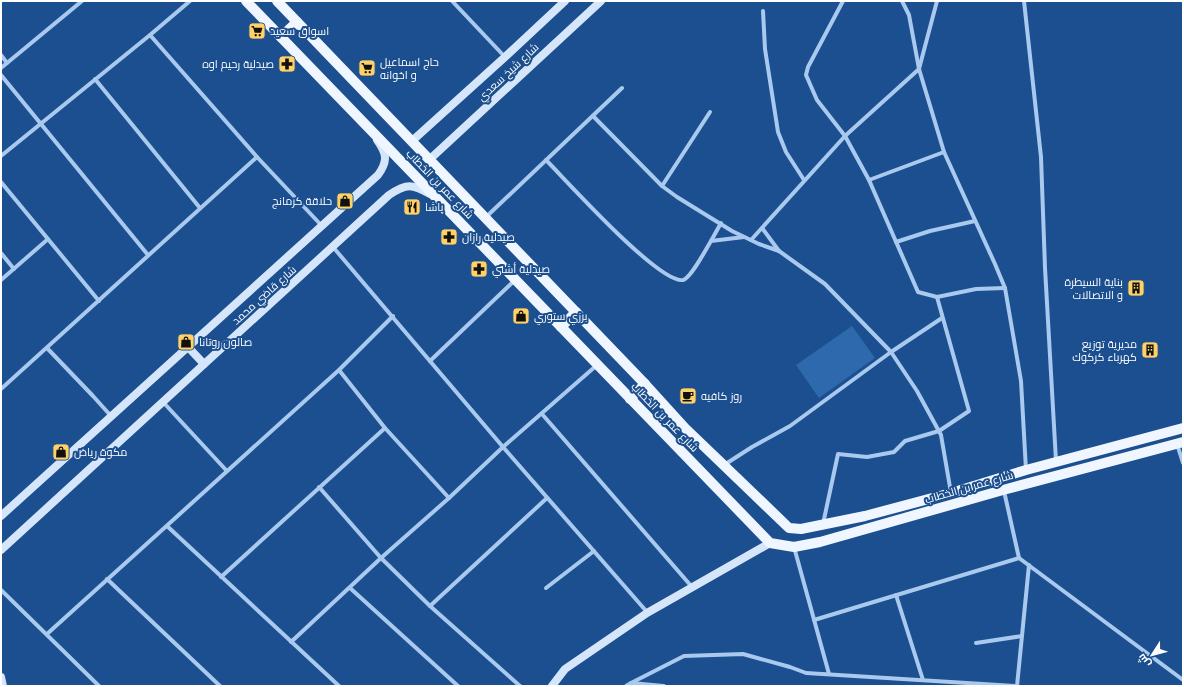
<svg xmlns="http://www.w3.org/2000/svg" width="1184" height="687" font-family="Arial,Cairo,sans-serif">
  <rect width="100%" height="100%" fill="#1b4f8f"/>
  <!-- green -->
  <path fill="#2e69ad" d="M852,326l23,32 -56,40 -23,-33z"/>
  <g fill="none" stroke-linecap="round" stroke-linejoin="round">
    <!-- street -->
    <g stroke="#a9c9ee" stroke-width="4">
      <path d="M452,1l53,56"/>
      <path d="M843,1l-35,66 -2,8 11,25 28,36 24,44 49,112 19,5 39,-8 29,-1"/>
      <path d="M937,1l-18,68 25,83 51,112 10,24 16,93 5,89"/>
      <path d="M1024,1l17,156 4,111 11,193"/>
      <path d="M763,11l2,38 13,83 8,20 18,28"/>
      <path d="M150,35l107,122 65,69"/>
      <path d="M1,55l6,8"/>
      <path d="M1,68l81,-67"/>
      <path d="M1,75l147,180"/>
      <path d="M95,79l105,129"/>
      <path d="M593,116l69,70 15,11 55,34 27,13 20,7 46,33 66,68 26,39 24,44 10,58"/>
      <path d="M1,156l149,-121 40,-34"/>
      <path d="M546,160c20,20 113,124 137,120 8,-2 23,-31 28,-39l33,-4"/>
      <path d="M869,180l75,-28"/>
      <path d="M1,182l98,119"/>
      <path d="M662,186l48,-74"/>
      <path d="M486,217l136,-129"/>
      <path d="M762,228l17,23"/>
      <path d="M751,240l94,-104 74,-67 -10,-54 -7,-14"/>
      <path d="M711,241l10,-18"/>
      <path d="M896,242l34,-11 45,-10"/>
      <path d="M333,247l170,200 144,165"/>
      <path d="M1,253l13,16"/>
      <path d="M1,280l47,-41"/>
      <path d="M47,348l46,48 18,20"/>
      <path d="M430,361l85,-81"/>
      <path d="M339,370l46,58 64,70"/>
      <path d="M1,389l256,-232"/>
      <path d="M163,402l63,68"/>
      <path d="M542,414l150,173"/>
      <path d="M1177,444l6,19"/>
      <path d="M724,465l28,-18 38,-21 101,-74 51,-34"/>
      <path d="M319,487l62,71 49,48 90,80"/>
      <path d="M1004,491l15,67 164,122"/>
      <path d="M823,524l15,-70 29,3 27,-5 11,-11 34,-10 30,-20 -32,-114"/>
      <path d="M167,526l172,160"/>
      <path d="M794,547l35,127"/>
      <path d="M221,577l164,-149"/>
      <path d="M107,579l113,107"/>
      <path d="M350,588l108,98"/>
      <path d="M546,588l48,-37"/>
      <path d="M1,590l98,96"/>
      <path d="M896,595l27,85"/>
      <path d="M430,606l117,-108"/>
      <path d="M814,620l205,-62"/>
      <path d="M47,634l292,-264 54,-54"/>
      <path d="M291,642l90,-84 68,-60 54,-51 94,-82"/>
      <path d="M976,643l46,-7"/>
      <path d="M626,686l5,-3 33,3"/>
      <path d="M631,686v-3l53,-27 59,-2 47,13 16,6 209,13"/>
      <path d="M1017,686l12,-121"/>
    </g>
    <!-- secondary -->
    <g stroke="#d6e6fa" stroke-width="8">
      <path d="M412,141l93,-84 60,-56"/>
      <path d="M429,160l172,-159"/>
      <path d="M188,347l16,17"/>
      <path d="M1,516l377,-341c10,-14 9,-21 -1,-35"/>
      <path d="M1,550l388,-355c18,-12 23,-11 41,-1"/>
      <path d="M1,677l2,9"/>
      <path d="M552,686l13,-17 82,-56 123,-70"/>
    </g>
    <!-- primary -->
    <g stroke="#f0f6ff" stroke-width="10">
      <path d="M246,1l524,542 24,4 26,-5 183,-52 180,-48"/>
      <path d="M277,1l368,383 40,44 104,100 12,1 64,-13 86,-23 75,-23 157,-42"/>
      <path d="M281,37l16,-15"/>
      <path d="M561,327l15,-15"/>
      <path d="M630,399l15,-15"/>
    </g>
  </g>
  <!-- icons -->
  <defs>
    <g id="supermarket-square" transform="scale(0.9)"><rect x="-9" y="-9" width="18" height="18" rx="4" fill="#ffd166" stroke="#1b4f8f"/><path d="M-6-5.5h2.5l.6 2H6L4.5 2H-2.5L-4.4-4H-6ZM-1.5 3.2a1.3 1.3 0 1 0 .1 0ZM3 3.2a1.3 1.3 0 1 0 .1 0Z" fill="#111"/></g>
    <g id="pharmacy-square" transform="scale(0.9)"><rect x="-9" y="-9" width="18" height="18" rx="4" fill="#ffd166" stroke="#1b4f8f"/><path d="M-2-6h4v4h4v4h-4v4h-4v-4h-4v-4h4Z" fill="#111"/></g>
    <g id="shop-square" transform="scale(0.9)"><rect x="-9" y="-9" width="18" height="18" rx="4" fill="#ffd166" stroke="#1b4f8f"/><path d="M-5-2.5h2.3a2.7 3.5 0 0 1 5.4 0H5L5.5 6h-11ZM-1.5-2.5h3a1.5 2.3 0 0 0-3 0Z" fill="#111"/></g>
    <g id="restaurant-square" transform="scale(0.9)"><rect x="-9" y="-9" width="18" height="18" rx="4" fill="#ffd166" stroke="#1b4f8f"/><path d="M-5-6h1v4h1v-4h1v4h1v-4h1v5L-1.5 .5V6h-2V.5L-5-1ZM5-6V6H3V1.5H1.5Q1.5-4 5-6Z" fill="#111"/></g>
    <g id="building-square" transform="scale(0.9)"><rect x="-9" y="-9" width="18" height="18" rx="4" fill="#ffd166" stroke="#1b4f8f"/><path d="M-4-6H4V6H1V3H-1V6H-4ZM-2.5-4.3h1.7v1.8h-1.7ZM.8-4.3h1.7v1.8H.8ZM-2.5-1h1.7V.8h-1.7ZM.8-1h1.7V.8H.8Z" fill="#111"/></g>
    <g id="cafe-square" transform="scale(0.9)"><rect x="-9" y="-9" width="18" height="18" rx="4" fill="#ffd166" stroke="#1b4f8f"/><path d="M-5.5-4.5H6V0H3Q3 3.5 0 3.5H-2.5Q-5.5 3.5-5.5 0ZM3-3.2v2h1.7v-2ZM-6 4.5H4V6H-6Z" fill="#111"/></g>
  </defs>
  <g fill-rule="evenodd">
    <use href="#supermarket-square" x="257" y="31"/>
    <use href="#pharmacy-square" x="287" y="64"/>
    <use href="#supermarket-square" x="367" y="68"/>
    <use href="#shop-square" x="345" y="201"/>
    <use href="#restaurant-square" x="412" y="207"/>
    <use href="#pharmacy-square" x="449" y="237"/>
    <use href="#pharmacy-square" x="479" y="269"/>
    <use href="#building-square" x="1136" y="288"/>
    <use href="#shop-square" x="521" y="316"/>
    <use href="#shop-square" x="186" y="342"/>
    <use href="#building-square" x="1150" y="350"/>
    <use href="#cafe-square" x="688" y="396"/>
    <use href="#shop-square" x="61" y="452"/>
  </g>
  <g text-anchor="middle" stroke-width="4" stroke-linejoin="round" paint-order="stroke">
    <!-- poi labels -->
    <g font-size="11" fill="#fff" stroke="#1b4f8f" text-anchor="start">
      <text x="270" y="35">اسواق سعيد</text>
      <text x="380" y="66">حاج اسماعيل<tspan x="380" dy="13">و اخوانه</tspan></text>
      <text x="274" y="68" text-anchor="end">صيدلية رحيم اوه</text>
      <text x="332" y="205" text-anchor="end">حلاقة كرمانج</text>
      <text x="425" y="211">پاشا</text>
      <text x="462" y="241">صيدلية رازان</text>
      <text x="492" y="273">صيدلية أشتي</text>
      <text x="1123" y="286" text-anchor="end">بناية السيطرة<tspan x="1123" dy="13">و الاتصالات</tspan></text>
      <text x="534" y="320">برزي ستوري</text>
      <text x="199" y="346">صالون روتانا</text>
      <text x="1137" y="348" text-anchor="end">مديرية توزيع<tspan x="1137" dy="13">كهرباء كركوك</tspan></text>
      <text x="701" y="400">روز كافيه</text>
      <text x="74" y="456">مكوة رياض</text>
    </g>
    <!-- street labels -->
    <g font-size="11" fill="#fff" stroke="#1b4f8f">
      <text transform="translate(508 72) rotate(-43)" y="4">شارع شيخ سعدي</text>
      <text transform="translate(440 184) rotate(46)" y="4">شارع عمر بن الخطاب</text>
      <text transform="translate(264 295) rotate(-42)" y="4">شارع قاضي محمد</text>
      <text transform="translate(665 417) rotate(46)" y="4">شارع عمر بن الخطاب</text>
      <text transform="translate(969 487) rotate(-16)" y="4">شارع عمر بن الخطاب</text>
    </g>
  </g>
  <!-- border -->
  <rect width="1184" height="687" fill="none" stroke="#ffffff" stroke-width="4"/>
  <!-- north arrow -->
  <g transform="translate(1152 655) rotate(234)" stroke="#1b4f8f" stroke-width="3" paint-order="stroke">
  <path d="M0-3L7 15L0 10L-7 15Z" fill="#ffffff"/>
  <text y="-6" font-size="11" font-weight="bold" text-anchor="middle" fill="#ffffff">ش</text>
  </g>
</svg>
